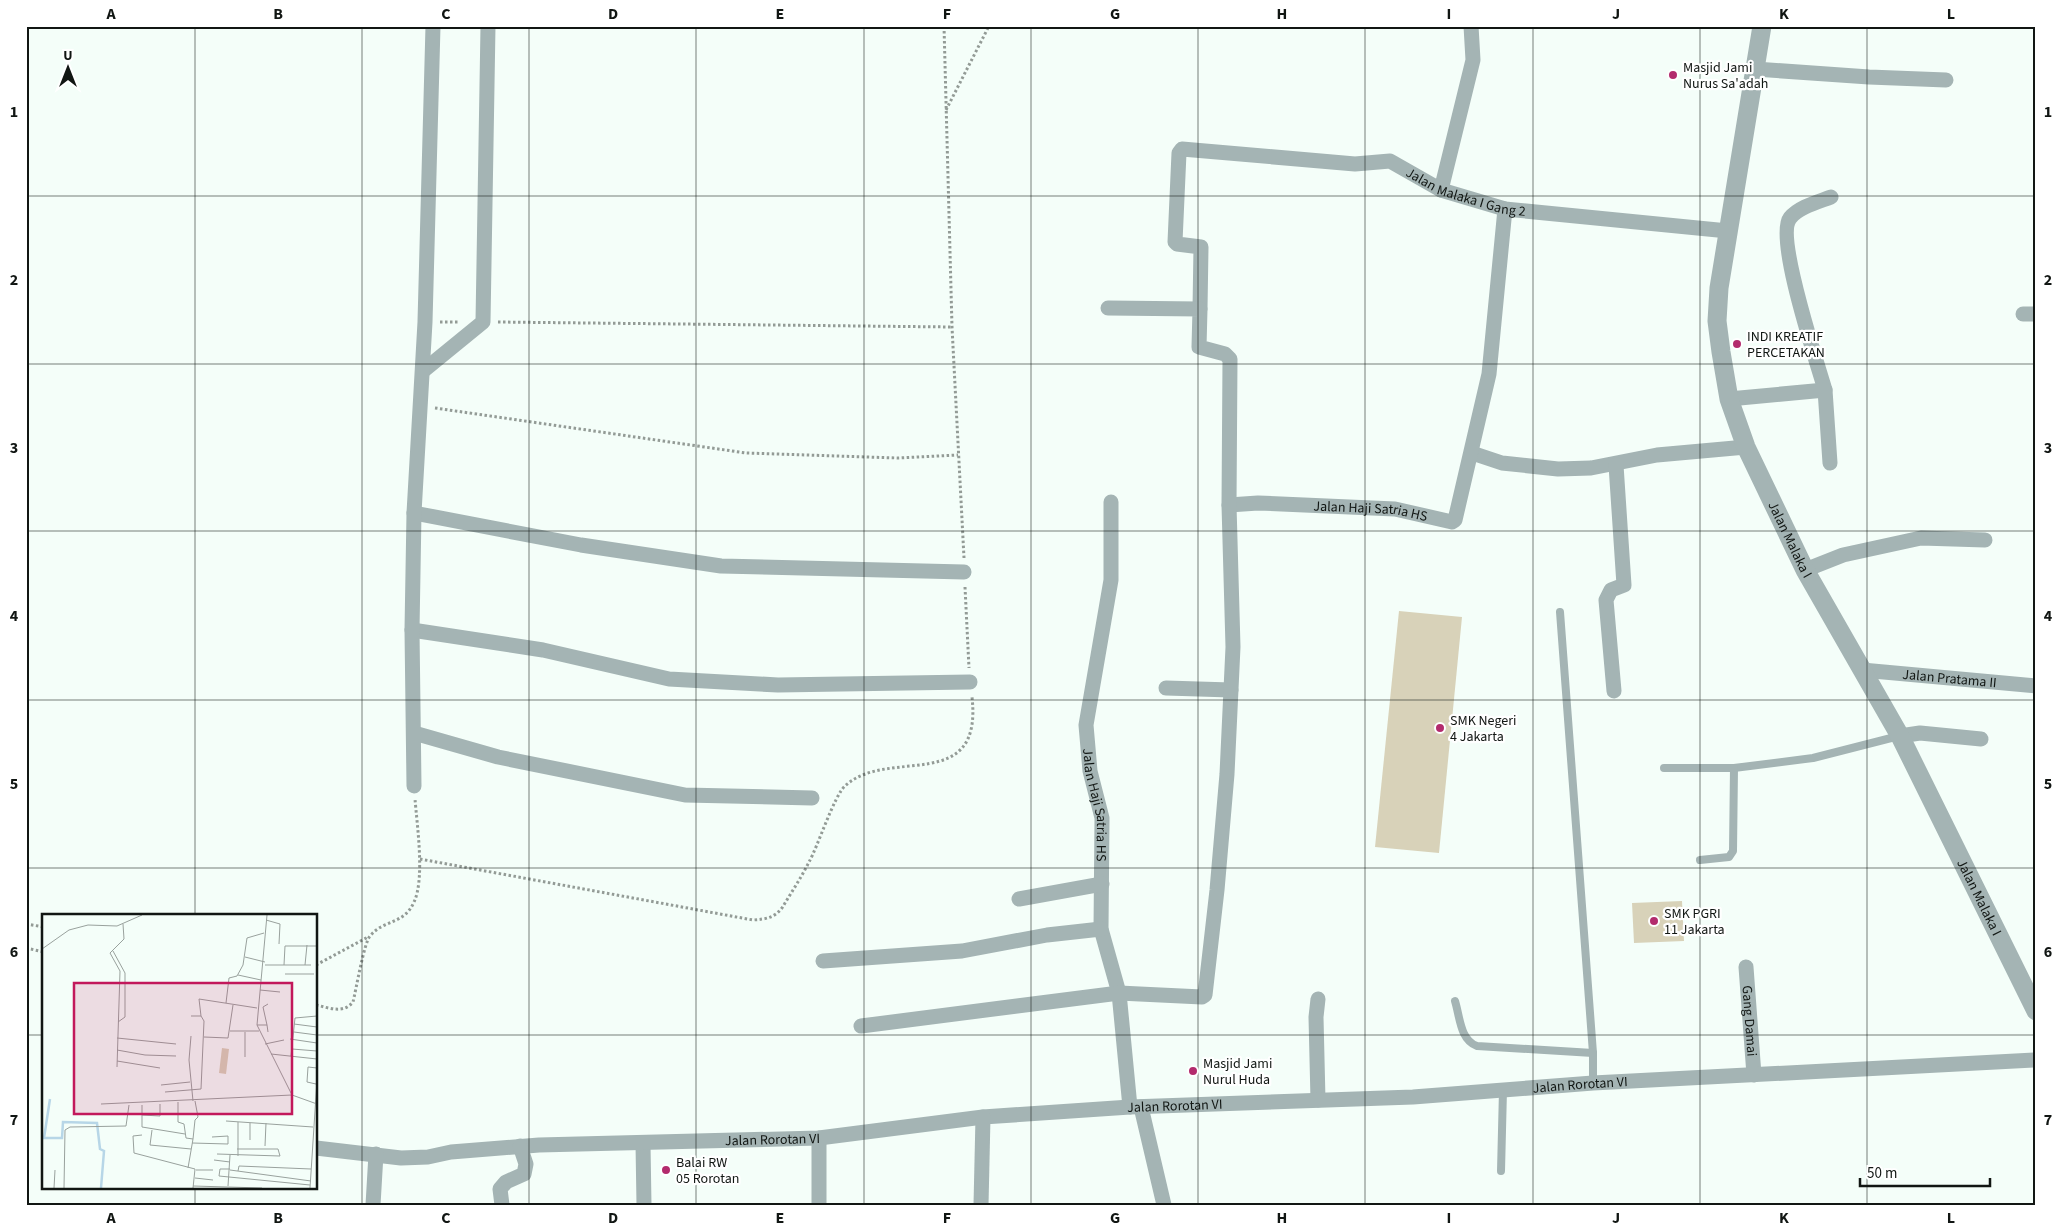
<svg xmlns="http://www.w3.org/2000/svg" width="2062" height="1231" font-family="'Source Sans 3',sans-serif">
  <rect width="100%" height="100%" fill="#f4fef9"/>
  <!-- green -->
  <g fill="#d8d2b9">
    <path d="M1399,611l63,6 -23,236 -64,-6z"/>
    <path d="M1682,901l2,40 -50,2 -2,-40z"/>
  </g>
  <g fill="none" stroke-linecap="round" stroke-linejoin="round">
    <!-- path -->
    <g stroke="#939b96" stroke-width="3" stroke-dasharray="2.5 2.5" stroke-linecap="butt">
      <path d="M944,26l8,301 12,231"/>
      <path d="M946,110l43,-84"/>
      <path d="M440,322h19"/>
      <path d="M498,322l454,5"/>
      <path d="M435,408l311,45 152,5 60,-3"/>
      <path d="M965,587l4,81"/>
      <path d="M420,859l333,61c13,-1 21,-2 29,-12 9,-15 19,-30 27,-46 9,-16 25,-66 36,-76 43,-40 138,10 127,-89"/>
      <path d="M26,924l18,3"/>
      <path d="M26,948l18,4"/>
      <path d="M316,965l52,-28"/>
      <path d="M316,1005c14,3 27,9 37,-3 3,-12 11,-59 17,-66 14,-17 34,-11 44,-34 11,-23 3,-77 1,-103"/>
    </g>
    <!-- service -->
    <g stroke="#a4b4b4" stroke-width="8">
      <path d="M1560,612l33,441v30"/>
      <path d="M1664,768h70l79,-10 86,-22"/>
      <path d="M1700,860l29,-3 4,-6 1,-83"/>
      <path d="M1455,1001c5,16 5,39 22,45l116,7"/>
      <path d="M1501,1171l2,-81"/>
    </g>
    <!-- minor -->
    <g stroke="#a4b4b4" stroke-width="15">
      <path d="M1755,69l114,8 77,3"/>
      <path d="M1441,190l32,-130 -2,-34"/>
      <path id="s1" d="M1200,309l1,-62 -24,-3 -2,-2 4,-89 3,-4 173,15 35,-3 51,29 64,19 223,22"/>
      <path d="M2023,314h13"/>
      <path d="M423,371l60,-49 5,-296"/>
      <path d="M1825,390c-8,-28 -50,-153 -35,-172 9,-11 28,-16 41,-21"/>
      <path d="M1729,399l96,-9 5,73"/>
      <path d="M1472,453l30,10 56,6 33,-1 66,-13 89,-8"/>
      <path id="s2" d="M1111,502v78l-25,145 4,46 12,47 -1,111 18,64 11,114"/>
      <path id="s3" d="M1229,505l29,-2 137,6 57,13 3,-2 34,-146 16,-165"/>
      <path d="M414,513l167,32 140,21 243,6"/>
      <path d="M1805,570l38,-15 78,-17 64,2"/>
      <path d="M412,630l131,20 126,29 109,6 192,-3"/>
      <path id="s4" d="M1862,670l174,16"/>
      <path d="M1166,688l65,2"/>
      <path d="M1614,691l-8,-91 5,-10 13,-5 -8,-120"/>
      <path d="M414,733l84,24 187,38 127,3"/>
      <path d="M1900,736l20,-3 61,6"/>
      <path d="M414,786l-2,-156 2,-117 11,-191 8,-296"/>
      <path d="M1019,899l83,-15"/>
      <path d="M823,961l139,-10 85,-16 54,-6"/>
      <path id="s5" d="M1746,967l8,108"/>
      <path d="M1318,999l-2,18 2,83"/>
      <path d="M861,1026l258,-33 83,4 3,-2 12,-105 10,-116 6,-127 -4,-142 1,-146 -5,-5 -26,-7 1,-38 -92,-1"/>
      <path d="M1141,1107l23,98"/>
      <path d="M819,1138v67"/>
      <path d="M643,1144l1,61"/>
      <path id="s6" d="M316,1148l85,10 27,-1 23,-5 88,-7 280,-7 164,-21 147,-10 283,-10 180,-14 443,-23"/>
      <path d="M373,1205l3,-51"/>
      <path d="M502,1205l-2,-16 6,-7 18,-8 2,-10 -6,-18"/>
      <path d="M981,1205l2,-88"/>
    </g>
    <!-- tertiary -->
    <path stroke="#a4b4b4" stroke-width="19" id="s7" d="M1762,26l-43,262 -2,33 4,31 8,47 17,48 59,123 95,166 136,275"/>
  </g>
  <!-- grid -->
  <path fill="none" stroke="#111613" stroke-width="1" stroke-opacity="0.55" d="M195,26v889M362,26v1179M529,26v1179M696,26v1179M864,26v1179M1031,26v1179M1198,26v1179M1365,26v1179M1533,26v1179M1700,26v1179M1867,26v1179M26,196h2010M26,364h2010M26,531h2010M26,700h2010M26,868h2010M26,1035h18M316,1035h1720M195,1187v18"/>
  <!-- markers -->
  <g fill="#b32b6d" stroke="#fff" stroke-width="2">
    <circle cx="1673" cy="75" r="5"/>
    <circle cx="1737" cy="344" r="5"/>
    <circle cx="1440" cy="728" r="5"/>
    <circle cx="1654" cy="921" r="5"/>
    <circle cx="1193" cy="1071" r="5"/>
    <circle cx="666" cy="1170" r="5"/>
  </g>
  <g text-anchor="middle" stroke-width="4.5" stroke-linejoin="round" paint-order="stroke">
    <!-- poi labels -->
    <g font-size="14" fill="#111613" stroke="#fff" text-anchor="start">
      <text x="1683" y="72">Masjid Jami<tspan x="1683" dy="16">Nurus Sa'adah</tspan></text>
      <text x="1747" y="341">INDI KREATIF<tspan x="1747" dy="16">PERCETAKAN</tspan></text>
      <text x="1450" y="725">SMK Negeri<tspan x="1450" dy="16">4 Jakarta</tspan></text>
      <text x="1664" y="918">SMK PGRI<tspan x="1664" dy="16">11 Jakarta</tspan></text>
      <text x="1203" y="1068">Masjid Jami<tspan x="1203" dy="16">Nurul Huda</tspan></text>
      <text x="676" y="1167">Balai RW<tspan x="676" dy="16">05 Rorotan</tspan></text>
    </g>
    <!-- street labels -->
    <g font-size="14" fill="#111613" stroke="#fff">
      <text dy="5" stroke="none"><textPath href="#s1" startOffset="475">Jalan Malaka I Gang 2</textPath></text>
      <text dy="5" stroke="none"><textPath href="#s3" startOffset="142">Jalan Haji Satria HS</textPath></text>
      <text dy="5" stroke="none"><textPath href="#s7" startOffset="531">Jalan Malaka I</textPath></text>
      <text dy="5" stroke="none"><textPath href="#s4" startOffset="88">Jalan Pratama II</textPath></text>
      <text dy="5" stroke="none"><textPath href="#s2" startOffset="306">Jalan Haji Satria HS</textPath></text>
      <text dy="5" stroke="none"><textPath href="#s7" startOffset="936">Jalan Malaka I</textPath></text>
      <text dy="5" stroke="none"><textPath href="#s5" startOffset="54">Gang Damai</textPath></text>
      <text dy="5" stroke="none"><textPath href="#s6" startOffset="1268">Jalan Rorotan VI</textPath></text>
      <text dy="5" stroke="none"><textPath href="#s6" startOffset="862">Jalan Rorotan VI</textPath></text>
      <text dy="5" stroke="none"><textPath href="#s6" startOffset="458">Jalan Rorotan VI</textPath></text>
    </g>
  </g>
  <!-- overview -->
  <g transform="translate(42 914)">
    <rect width="275" height="275" fill="#f4fef9"/>
    <path d="M180,134l7,1 -3,25 -7,-1z" fill="#d8d2b9"/>
    <path fill="none" stroke="#b7d6e7" stroke-width="2.5" d="M8,185l-6,39h18l1,-16 34,1 3,26 4,2 -3,37"/>
    <path fill="none" stroke="#99a19d" stroke-width="1" d="M225,1l-10,110 35,70 25,9M224,6l14,4 -1,20M0,35l27,-19 19,-5 29,1 25,-11M71,37l12,22v44l-7,5M203,43l20,5M223,51h46M242,51l1,-19h32M263,51l2,-20M243,60h29M196,61l23,5M218,76l20,2M184,89l3,-25 8,-2 6,-11 4,-27 17,-5M159,102l-2,-17 58,9M252,110l23,3M215,111h10l1,7M225,111l-4,-18 5,-3M188,117h29M252,118l23,3M149,122l-2,24 4,41M162,123l24,1 5,-33M75,124l59,6M248,125l27,4M223,130l19,-4M250,135l25,2M75,136l28,5 31,1M229,140l46,5M249,142l4,-38 22,-2M203,143v-25M75,147l43,7M75,153l3,-96 -10,-18 14,-14 -1,-15M274,170l-9,-2 1,-15 9,1M119,171l29,-3M123,178l36,-3 3,-68 -3,-5h-10M136,188v20l6,2 2,14 7,1 -5,29M59,190l191,-9M100,191v22l43,7M100,201l18,1v-12M184,207l87,6M110,216l-2,15 41,4M100,221l-9,1 1,17 61,16 -2,19M151,225l2,-19 3,-3 -3,-16M208,226v-17M150,229l36,1v-8l-16,1M223,232l1,-23M175,240l63,2 -2,-7h-41M196,242v-34M172,246l16,2M188,255h-10l-1,7 91,9M154,256h17M188,256l81,11M196,257l1,-5 72,3M153,264l18,2M151,272l69,2M186,272l2,-31M12,274l1,-18M22,274l1,-58 5,-3 56,-1 3,-21M268,274l7,-108"/>
    <path fill="#c2185b" fill-opacity="0.15" stroke="#c2185b" stroke-width="2.5" d="M32,69h218v131h-218z"/>
    <rect width="275" height="275" fill="none" stroke="#111613" stroke-width="2.5"/>
  </g>
  <!-- border -->
  <rect width="2062" height="1231" fill="none" stroke="#ffffff" stroke-width="55"/>
  <!-- north arrow -->
  <g transform="translate(68 68)" stroke="#ffffff" stroke-width="4" paint-order="stroke">
  <path d="M0-4L9 19L0 12L-9 19Z" fill="#111613"/>
  <text y="-8" font-size="14" font-weight="bold" text-anchor="middle" fill="#111613">U</text>
  </g>
  <!-- scale -->
  <path d="M1860 1178v8h130v-8" fill="none" stroke="#111613" stroke-width="2.5"/>
  <text x="1867" y="1178" font-size="15" fill="#111613" stroke="#ffffff" stroke-width="4" paint-order="stroke">50 m</text>
  <rect x="28" y="28" width="2006" height="1176" fill="none" stroke="#111613" stroke-width="2"/>
  <g font-size="16" text-anchor="middle" font-weight="bold" fill="#111613">
    <text x="111" y="19">A</text>
    <text x="278" y="19">B</text>
    <text x="446" y="19">C</text>
    <text x="613" y="19">D</text>
    <text x="780" y="19">E</text>
    <text x="947" y="19">F</text>
    <text x="1115" y="19">G</text>
    <text x="1282" y="19">H</text>
    <text x="1449" y="19">I</text>
    <text x="1616" y="19">J</text>
    <text x="1784" y="19">K</text>
    <text x="1951" y="19">L</text>
    <text x="14" y="117">1</text>
    <text x="2048" y="117">1</text>
    <text x="14" y="285">2</text>
    <text x="2048" y="285">2</text>
    <text x="14" y="453">3</text>
    <text x="2048" y="453">3</text>
    <text x="14" y="621">4</text>
    <text x="2048" y="621">4</text>
    <text x="14" y="789">5</text>
    <text x="2048" y="789">5</text>
    <text x="14" y="957">6</text>
    <text x="2048" y="957">6</text>
    <text x="14" y="1125">7</text>
    <text x="2048" y="1125">7</text>
    <text x="111" y="1223">A</text>
    <text x="278" y="1223">B</text>
    <text x="446" y="1223">C</text>
    <text x="613" y="1223">D</text>
    <text x="780" y="1223">E</text>
    <text x="947" y="1223">F</text>
    <text x="1115" y="1223">G</text>
    <text x="1282" y="1223">H</text>
    <text x="1449" y="1223">I</text>
    <text x="1616" y="1223">J</text>
    <text x="1784" y="1223">K</text>
    <text x="1951" y="1223">L</text>
  </g>
</svg>
